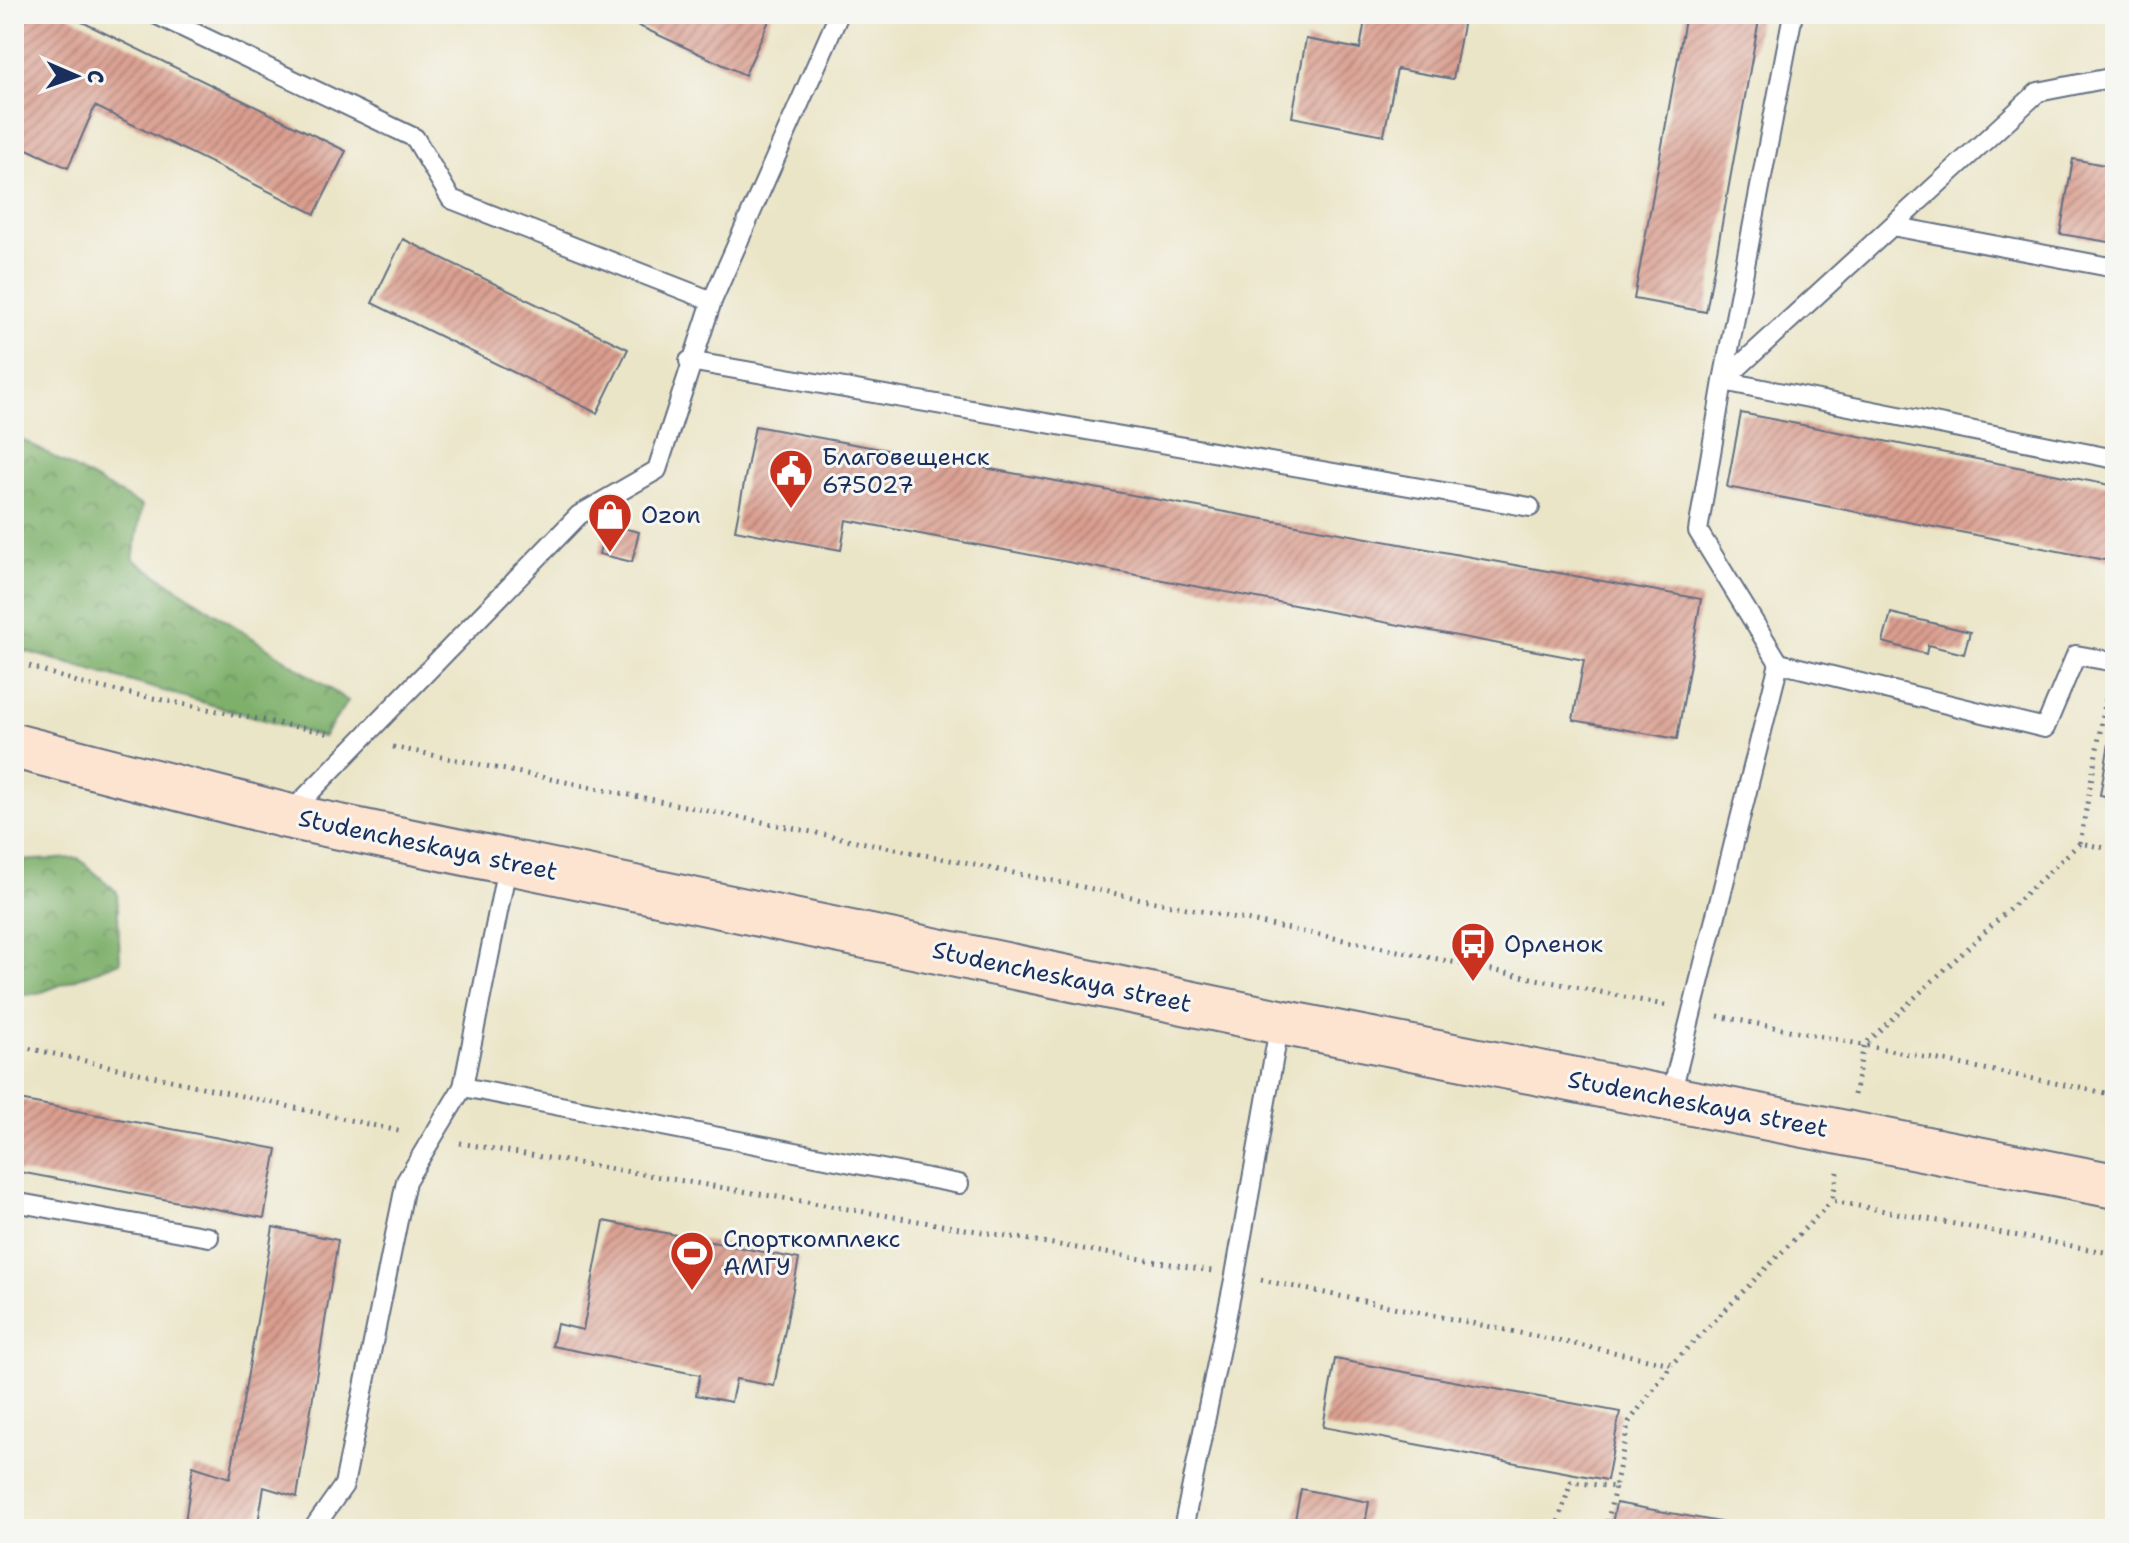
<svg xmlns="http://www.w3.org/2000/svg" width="2129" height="1543" font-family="'Shantell Sans',sans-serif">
  <defs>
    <pattern id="forest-crowns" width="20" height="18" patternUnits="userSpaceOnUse" patternTransform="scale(2)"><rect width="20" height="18" fill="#7eb06b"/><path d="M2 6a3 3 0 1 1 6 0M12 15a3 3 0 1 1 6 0" fill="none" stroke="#66905b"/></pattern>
    <pattern id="building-hatch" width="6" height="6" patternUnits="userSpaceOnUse" patternTransform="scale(2)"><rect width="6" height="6" fill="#da9e8f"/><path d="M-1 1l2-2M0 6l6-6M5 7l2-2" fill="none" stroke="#b08178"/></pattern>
  </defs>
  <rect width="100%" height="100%" fill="#f6f6f2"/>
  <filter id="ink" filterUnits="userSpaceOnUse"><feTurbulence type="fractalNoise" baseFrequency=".0125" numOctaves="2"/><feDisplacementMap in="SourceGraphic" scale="16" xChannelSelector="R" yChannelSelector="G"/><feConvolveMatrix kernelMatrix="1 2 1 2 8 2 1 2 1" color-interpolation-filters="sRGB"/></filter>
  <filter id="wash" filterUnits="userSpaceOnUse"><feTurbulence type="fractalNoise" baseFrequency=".006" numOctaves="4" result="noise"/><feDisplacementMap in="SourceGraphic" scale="32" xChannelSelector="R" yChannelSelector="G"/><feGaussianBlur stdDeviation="1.8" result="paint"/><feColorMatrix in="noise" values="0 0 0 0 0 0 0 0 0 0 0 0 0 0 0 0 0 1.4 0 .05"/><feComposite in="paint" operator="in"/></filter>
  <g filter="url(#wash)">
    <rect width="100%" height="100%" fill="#ebe5c7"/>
    <!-- forest -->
    <g fill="url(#forest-crowns)" stroke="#4c7064" stroke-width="2">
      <path d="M14,435l128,71 -9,53 215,142 -25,36 -309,-89z"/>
      <path d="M78,858l39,34 3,70 -83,32h-23v-133z"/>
    </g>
    <g id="blocks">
      <!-- building -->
      <g fill="url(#building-hatch)">
        <path d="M14,14h52l280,137 -31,63 -220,-108 -27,62 -54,-25z"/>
        <path d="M613,14h159l-27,61z"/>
        <path d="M1366,14h99l-12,65 -56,-10 -13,66 -92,-18 14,-78 54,10z"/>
        <path d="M1686,14h74l-54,298 -72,-13z"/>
        <path d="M2073,159l42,8v76l-55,-9z"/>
        <path d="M403,239l225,110 -31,64 -225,-110z"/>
        <path d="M1741,413l374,73v76l-388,-75z"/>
        <path d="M755,426l946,173 -24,140 -104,-19 11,-60 -738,-140 -5,30 -106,-20z"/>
        <path d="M606,524l33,8 -7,30 -33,-8z"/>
        <path d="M1891,613l79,19 -6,22 -36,-9 -2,9 -43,-12z"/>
        <path d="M2113,720h2v78l-15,-3z"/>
        <path d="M14,1099l263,50 -13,69 -250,-47z"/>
        <path d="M604,1221l195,38 -25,127 -38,-7 -5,23 -35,-7 4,-20 -148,-29 5,-22 26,6z"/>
        <path d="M273,1227l65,13 -41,257 -33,-10 -7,42h-73l9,-63 37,12z"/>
        <path d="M1335,1359l285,53 -13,68 -284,-53z"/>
        <path d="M1301,1489l68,13 -5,27h-71z"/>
        <path d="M1616,1503l131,24v2h-136z"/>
      </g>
    </g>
  </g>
  <g filter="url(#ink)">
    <use href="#blocks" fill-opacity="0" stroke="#646f83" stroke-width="2"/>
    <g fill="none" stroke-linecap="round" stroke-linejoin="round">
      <!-- lane casing -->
      <g stroke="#646f83" stroke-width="22">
        <g id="lane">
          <path d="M155,14l260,124 36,61 261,102"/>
          <path d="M1793,14l-70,367 392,78"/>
          <path d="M1892,226l223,42"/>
          <path d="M689,361l841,146"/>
          <path d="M1779,663l266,65 31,-73 39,7"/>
          <path d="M289,814l290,-299 78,-45 55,-169 127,-287"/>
          <path d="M463,1087l496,97"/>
          <path d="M1670,1099l109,-436 -81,-132 25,-150 315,-289 77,-15"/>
          <path d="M14,1202l195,35"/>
          <path d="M313,1529l31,-44 62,-304 57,-94 45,-225"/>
          <path d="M1183,1529l52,-254 45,-253"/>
        </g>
      </g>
      <!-- secondary casing -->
      <g stroke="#646f83" stroke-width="48">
        <path id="secondary" d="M14,746l273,70 993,206 835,164"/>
      </g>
      <!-- path -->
      <g stroke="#646f83" stroke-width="5" stroke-dasharray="2 6" stroke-linecap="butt">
        <path d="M14,661l69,23 249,50"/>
        <path d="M393,747l1276,259"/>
        <path d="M2080,843l28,-156"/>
        <path d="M1718,1016l397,79"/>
        <path d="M14,1045l389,87"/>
        <path d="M1854,1095l10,-50 216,-202 35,7"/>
        <path d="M460,1143l752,128"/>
        <path d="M1838,1172l-6,29 283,53"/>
        <path d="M1261,1280l411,84 160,-163"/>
        <path d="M1556,1529l15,-47 44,5 14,-65 43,-58"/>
        <path d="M1606,1529l9,-42"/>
      </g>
      <!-- lane -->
      <use href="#lane" stroke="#fff" stroke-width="18"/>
      <!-- secondary -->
      <use href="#secondary" stroke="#fde4d1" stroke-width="44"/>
    </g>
  </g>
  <!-- icons -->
  <defs>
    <g id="civic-pin" transform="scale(2.3)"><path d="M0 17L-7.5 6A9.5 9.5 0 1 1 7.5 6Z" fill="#c8321e" stroke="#f6f6f2"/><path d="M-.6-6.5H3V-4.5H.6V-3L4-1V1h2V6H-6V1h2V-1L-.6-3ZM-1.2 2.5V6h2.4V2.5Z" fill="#fff"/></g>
    <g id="shop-pin" transform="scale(2.3)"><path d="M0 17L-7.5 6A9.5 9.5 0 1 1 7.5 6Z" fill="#c8321e" stroke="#f6f6f2"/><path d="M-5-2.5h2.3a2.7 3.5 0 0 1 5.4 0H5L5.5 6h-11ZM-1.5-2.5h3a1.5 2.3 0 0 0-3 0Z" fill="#fff"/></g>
    <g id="bus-pin" transform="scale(2.3)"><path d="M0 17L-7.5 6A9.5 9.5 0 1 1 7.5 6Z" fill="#c8321e" stroke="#f6f6f2"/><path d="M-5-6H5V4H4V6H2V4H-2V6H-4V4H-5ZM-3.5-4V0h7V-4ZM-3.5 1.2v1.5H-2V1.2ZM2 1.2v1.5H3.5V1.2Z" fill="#fff"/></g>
    <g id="stadium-pin" transform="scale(2.3)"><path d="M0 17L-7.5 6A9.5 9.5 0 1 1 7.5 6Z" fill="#c8321e" stroke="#f6f6f2"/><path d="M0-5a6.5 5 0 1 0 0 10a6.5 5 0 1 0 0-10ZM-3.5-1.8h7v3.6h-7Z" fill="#fff"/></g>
  </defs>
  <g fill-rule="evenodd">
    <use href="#civic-pin" x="791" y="471"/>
    <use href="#shop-pin" x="610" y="515"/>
    <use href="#bus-pin" x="1473" y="944"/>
    <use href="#stadium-pin" x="692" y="1253"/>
  </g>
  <g text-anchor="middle" stroke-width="6" stroke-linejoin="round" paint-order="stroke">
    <!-- poi labels -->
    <g font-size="24" fill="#1b2f5e" stroke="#f6f6f2" text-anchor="start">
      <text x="822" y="465">Благовещенск<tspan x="822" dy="28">675027</tspan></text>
      <text x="641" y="523">Ozon</text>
      <text x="1504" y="952">Орленок</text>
      <text x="723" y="1247">Спорткомплекс<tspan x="723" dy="28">АМГУ</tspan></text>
    </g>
    <!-- street labels -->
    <g font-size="24" fill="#1b2f5e" stroke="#f6f6f2">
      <text transform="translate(428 845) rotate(12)" y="8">Studencheskaya street</text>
      <text transform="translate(1062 977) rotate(12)" y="8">Studencheskaya street</text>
      <text transform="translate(1698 1104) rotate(11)" y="8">Studencheskaya street</text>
    </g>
  </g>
  <!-- margin -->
  <rect width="2129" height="1543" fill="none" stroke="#f6f6f2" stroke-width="48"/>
  <!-- north arrow -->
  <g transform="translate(76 76) rotate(92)" stroke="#f6f6f2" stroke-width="6" paint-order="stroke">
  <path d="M0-6L14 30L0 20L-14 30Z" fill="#1b2f5e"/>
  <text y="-12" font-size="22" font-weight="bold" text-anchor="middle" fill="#1b2f5e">С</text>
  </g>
</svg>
